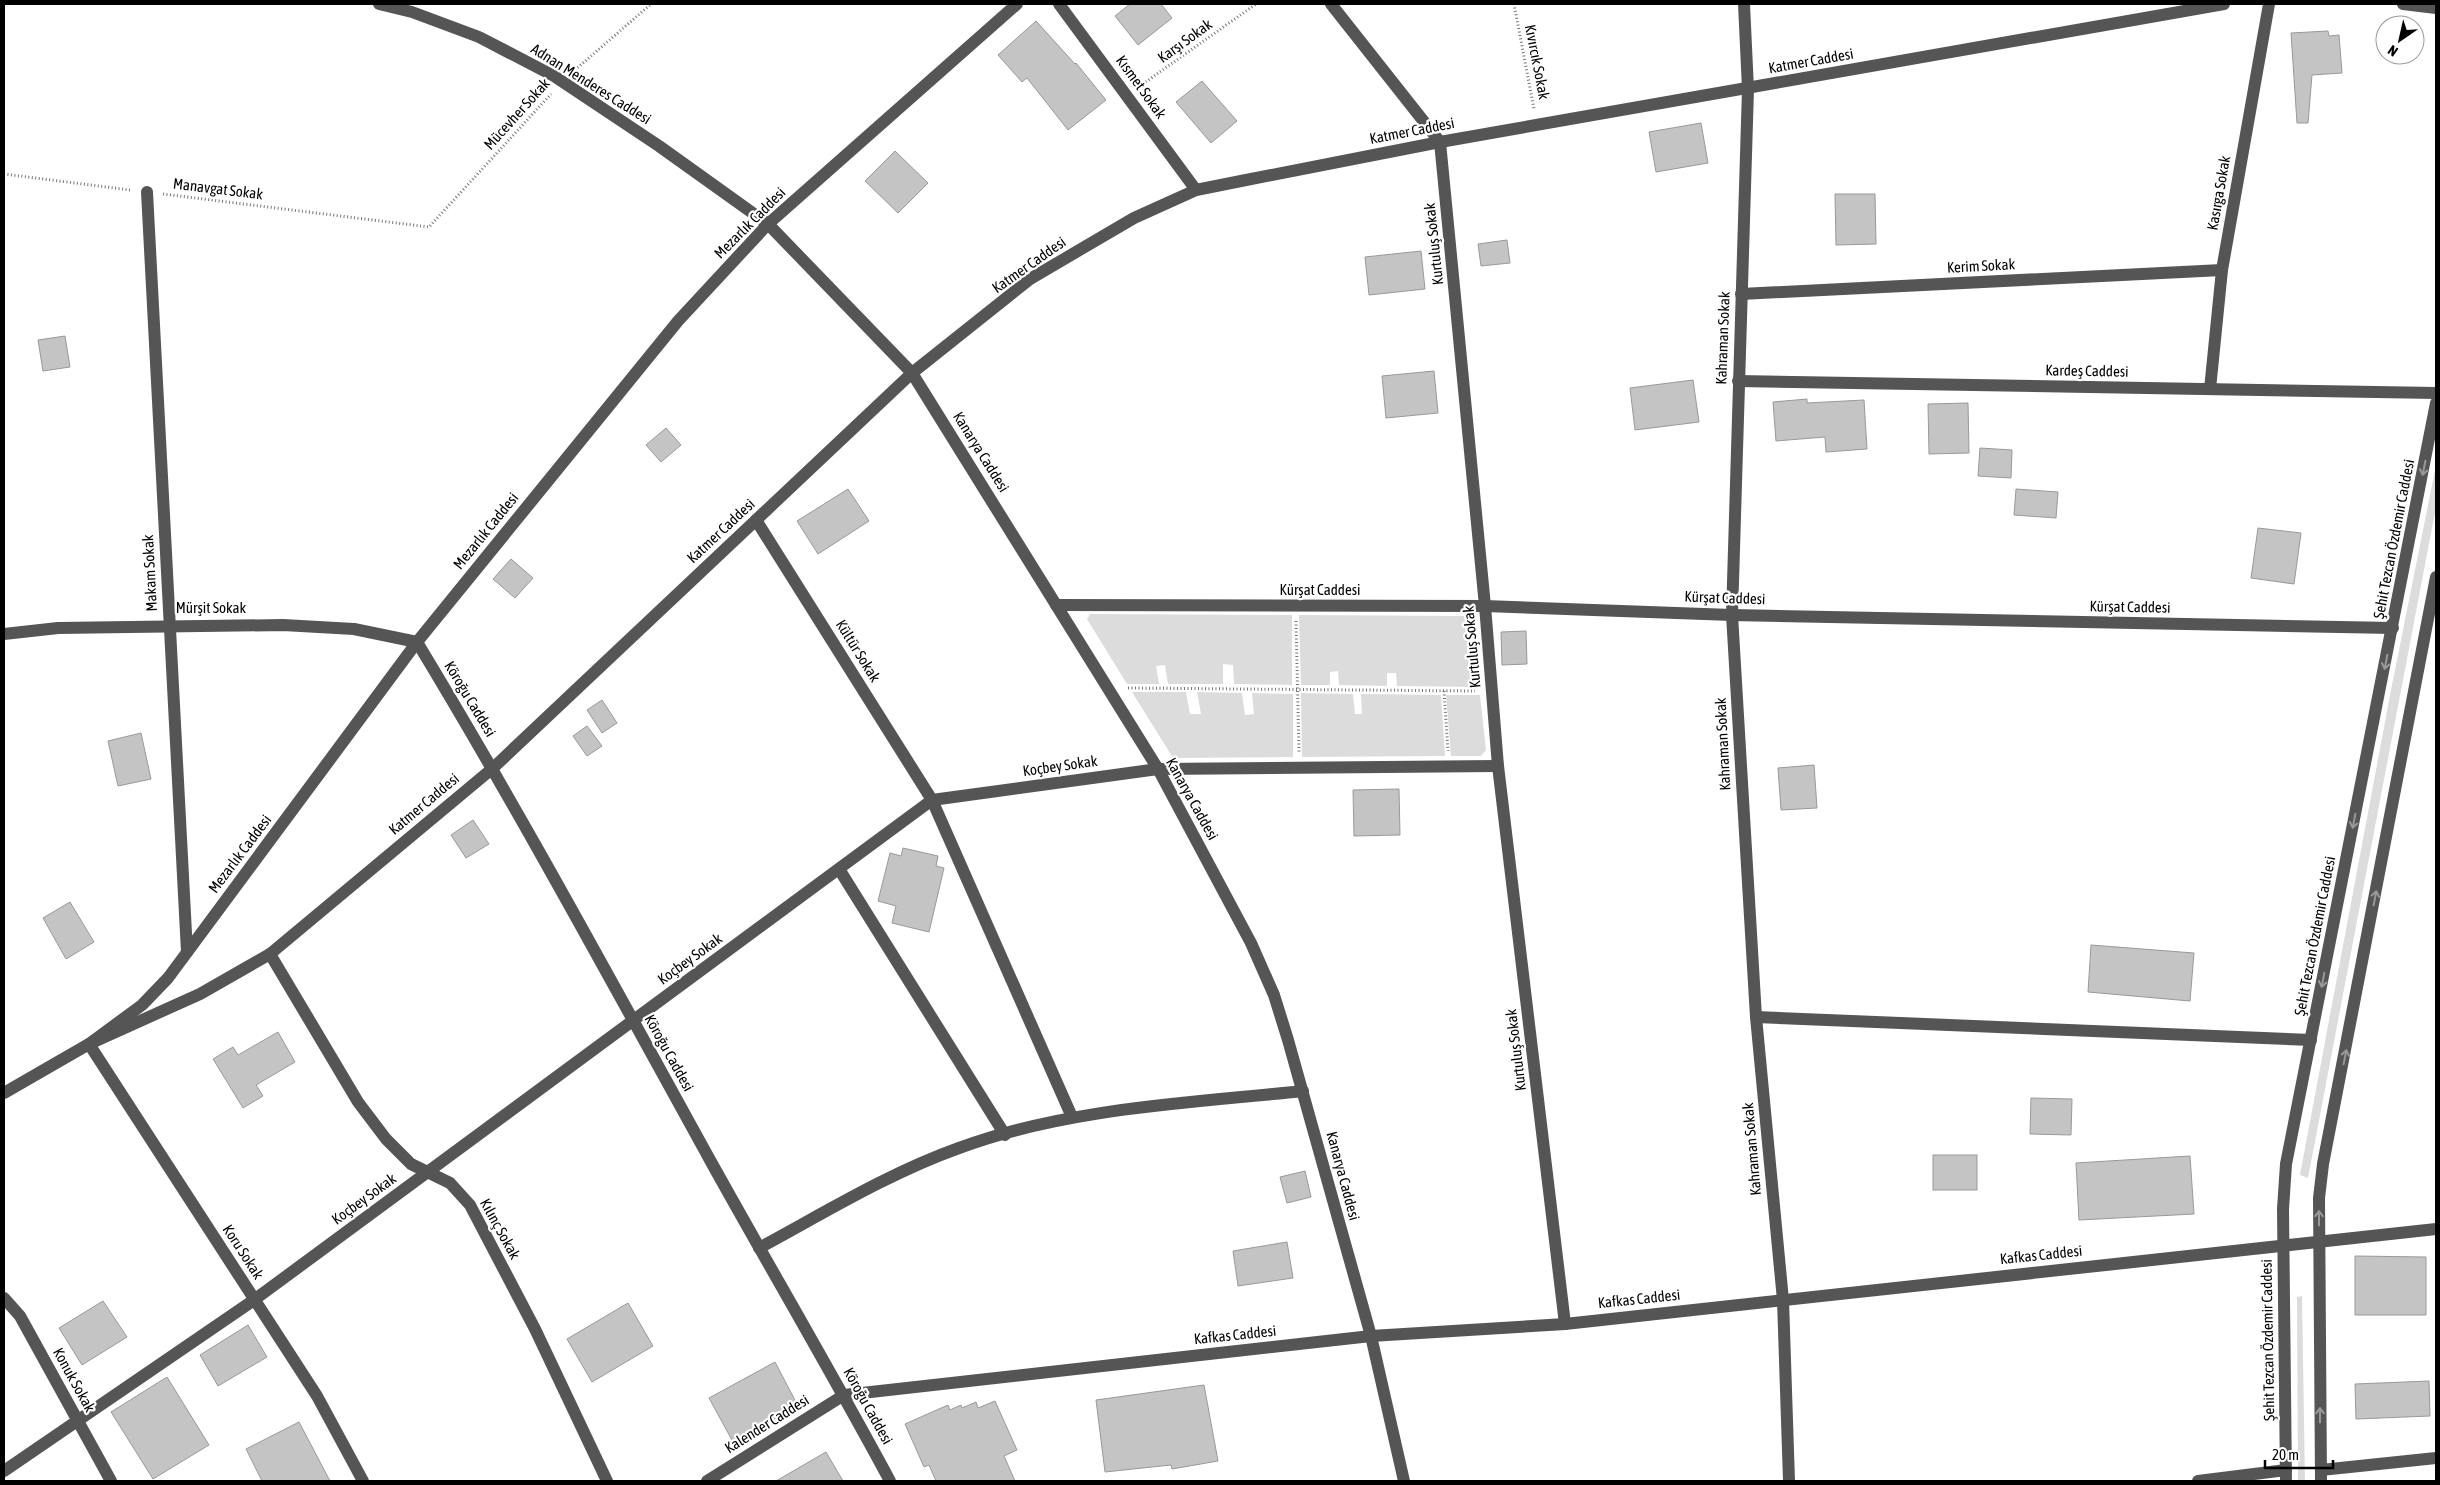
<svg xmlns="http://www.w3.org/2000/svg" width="2440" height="1485" font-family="'Asap Condensed',sans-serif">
  <rect width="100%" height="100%" fill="#fff"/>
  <!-- green -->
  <g fill="#dcdcdc">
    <path d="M2436,465v42l-128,671 -8,-3 91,-485z"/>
    <path d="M1090,614l202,1v70l-58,-1 -1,-19 -10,-1v20h-55l-3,-19 -9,1 3,18h-32l-40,-65z"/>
    <path d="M1299,615l166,1 5,4 8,67 -81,-1 -1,-13h-9v13l-48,-1 -1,-14 -8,1v13h-29z"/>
    <path d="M1132,692h54l4,22h11l-4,-22 45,1 3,22 9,-1 -2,-21 41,1v63l-120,1z"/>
    <path d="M1301,693l52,1 2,20h7l-1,-20 80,1 4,61 -143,1z"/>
    <path d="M1446,695h34l6,55 -5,6h-30z"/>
    <path d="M2302,1296l3,185h-7l-1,-184z"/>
  </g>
  <!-- building -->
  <g fill="#c4c4c4" stroke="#999">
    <path d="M1130,4h31l11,14 -34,27 -23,-29z"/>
    <path d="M1036,21l39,43 1,-1 30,37 -38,30 -41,-52 -5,4 -24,-27z"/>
    <path d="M2328,31l1,5 10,-1 3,38 -30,2 -4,48h-11l-6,-90z"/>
    <path d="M1202,81l35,40 -26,22 -35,-41z"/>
    <path d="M1701,123l7,40 -52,9 -7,-40z"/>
    <path d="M895,151l33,32 -30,30 -33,-32z"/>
    <path d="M1835,194h40l1,50 -40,1z"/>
    <path d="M1507,240l3,23 -29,3 -3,-22z"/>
    <path d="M1421,251l4,38 -56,6 -4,-38z"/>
    <path d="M65,336l5,31 -27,4 -5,-31z"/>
    <path d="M1434,371l4,42 -52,5 -4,-42z"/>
    <path d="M1693,380l6,42 -64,8 -5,-42z"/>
    <path d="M1807,399v4l57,-3 3,49 -41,3 -1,-15 -49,4 -3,-39z"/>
    <path d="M1968,403l1,50 -40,1 -1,-50z"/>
    <path d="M666,428l15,17 -20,17 -15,-17z"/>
    <path d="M1980,448l32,2 -1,28 -33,-2z"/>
    <path d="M848,489l21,32 -51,33 -21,-33z"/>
    <path d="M2016,489l42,3 -2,26 -42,-3z"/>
    <path d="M2258,528l43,5 -7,51 -43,-6z"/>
    <path d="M511,559l22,19 -18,20 -22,-19z"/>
    <path d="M1526,631l1,33 -25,1 -1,-33z"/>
    <path d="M602,700l15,23 -15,10 -15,-23z"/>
    <path d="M587,726l15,20 -15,10 -14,-20z"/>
    <path d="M141,733l10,46 -33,7 -10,-45z"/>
    <path d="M1814,765l3,43 -36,2 -3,-42z"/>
    <path d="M1399,789l1,46 -46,1 -1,-46z"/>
    <path d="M473,820l16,24 -23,14 -15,-23z"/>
    <path d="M903,848l35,8 -2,10 8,2 -15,64 -37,-9 4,-17 -18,-5 12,-48 11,3z"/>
    <path d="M70,902l24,40 -28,17 -23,-41z"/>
    <path d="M2091,945l103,8 -4,48 -102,-9z"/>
    <path d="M278,1032l17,30 -39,23 7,11 -20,12 -30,-49 20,-12 5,8z"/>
    <path d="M2031,1098l41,1 -1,36 -41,-1z"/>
    <rect x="1933" y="1155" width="44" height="35"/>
    <path d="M2190,1156l4,58 -115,6 -3,-57z"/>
    <path d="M1305,1171l6,26 -24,6 -7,-26z"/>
    <path d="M1287,1242l6,36 -55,8 -5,-35z"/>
    <path d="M2355,1256l71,1v58h-71z"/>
    <path d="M103,1301l24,36 -45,28 -23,-37z"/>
    <path d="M628,1303l25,43 -61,36 -25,-43z"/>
    <path d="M248,1325l19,32 -49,29 -18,-31z"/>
    <path d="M775,1362l23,44 -65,36 -24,-44z"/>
    <path d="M167,1377l42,68 -56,34 -42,-67z"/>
    <path d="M2429,1381l1,35 -74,3 -1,-35z"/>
    <path d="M1204,1385l14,76 -46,8 -1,-4 -66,7 -9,-72z"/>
    <path d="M995,1401l22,49 -13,6 11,25h-79l-7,-16 -5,2 -19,-43 43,-19 2,5 11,-5 1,3 14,-6 2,6z"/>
    <path d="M299,1422l31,59h-68l-16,-32z"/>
    <path d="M826,1452l17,29h-67z"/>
  </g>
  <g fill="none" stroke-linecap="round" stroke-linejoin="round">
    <!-- path -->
    <g stroke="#777" stroke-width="3" stroke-dasharray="1 2.5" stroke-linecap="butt">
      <path d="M1514,4l20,105"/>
      <path d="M575,70l76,-66"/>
      <path d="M1140,86l116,-82"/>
      <path d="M4,174l126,16"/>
      <path d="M163,194l266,33 122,-133"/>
      <path d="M1296,621l3,131"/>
      <path d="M1128,688l347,3"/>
      <path d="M1444,691l4,60"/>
    </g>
    <!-- minor -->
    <g stroke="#555" stroke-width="12">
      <path d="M379,4l33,8 67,25 75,39 105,70 109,78 144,149 246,396 93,174 23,52 14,45 83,296 33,145"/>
      <path d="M1059,4l137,186"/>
      <path d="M1331,4l109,138 45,464 13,160 67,558"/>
      <path d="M1744,4l4,85 -16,526 24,402 27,283 6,181"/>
      <path d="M2403,4l33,4"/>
      <path d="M147,192l40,760"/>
      <path d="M1741,294l481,-24"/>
      <path d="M1738,381l698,12"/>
      <path d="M2210,389l12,-119 47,-266"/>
      <path d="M756,520l176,280 140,317"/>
      <path d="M1056,605l429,1 247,9 661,13"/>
      <path d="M4,634l54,-6 225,-3 71,4 63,13c103,170 197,344 293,518 60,108 122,213 180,321"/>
      <path d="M839,869l166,266"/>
      <path d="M270,954l88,148 28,37 25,25 39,19 20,22 65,124 72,152"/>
      <path d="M1756,1017l555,23"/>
      <path d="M4,1093l85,-49 53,-39 26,-27 249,-336 261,-321 90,-97 249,-220"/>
      <path d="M759,1248c65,-35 130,-75 200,-100 107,-40 231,-45 344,-57"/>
      <path d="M4,1298l16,18 91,165"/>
      <path d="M2321,1470l115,-12"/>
      <path d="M4,1471l250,-171 678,-500 226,-31 340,-3"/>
      <path d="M363,1481l-46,-85 -228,-352 111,-50 70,-40 223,-186 419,-395 118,-94 104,-61 62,-28 45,-9 199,-39 784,-138"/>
      <path d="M707,1481l137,-86 527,-59 194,-12 871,-95"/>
      <path d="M2198,1481l88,-11"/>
      <path d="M2286,1481l-3,-272 3,-45 150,-761"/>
      <path d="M2321,1481l-2,-283 4,-34 113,-587"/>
    </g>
  </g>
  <!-- one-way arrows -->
  <defs><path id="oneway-shaft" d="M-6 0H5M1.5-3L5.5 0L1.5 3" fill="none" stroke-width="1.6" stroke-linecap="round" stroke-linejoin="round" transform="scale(1.25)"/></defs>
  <g stroke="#999">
    <use href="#oneway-shaft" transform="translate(2424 468) rotate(101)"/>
    <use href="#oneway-shaft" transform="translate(2386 662) rotate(101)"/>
    <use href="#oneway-shaft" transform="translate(2354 821) rotate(101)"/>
    <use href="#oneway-shaft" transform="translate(2375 898) rotate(-79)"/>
    <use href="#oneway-shaft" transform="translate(2323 980) rotate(101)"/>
    <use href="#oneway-shaft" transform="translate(2345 1057) rotate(-79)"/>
    <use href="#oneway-shaft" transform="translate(2319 1218) rotate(-90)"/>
    <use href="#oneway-shaft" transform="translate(2320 1415) rotate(-90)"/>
  </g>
  <g text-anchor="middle" stroke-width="4.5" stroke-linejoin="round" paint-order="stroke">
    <!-- street labels -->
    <g font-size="15" fill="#000" stroke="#fff">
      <text transform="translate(1185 41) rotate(-36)" y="5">Karşı Sokak</text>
      <text transform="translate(1811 61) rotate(-10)" y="5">Katmer Caddesi</text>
      <text transform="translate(1537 62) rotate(79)" y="5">Kıvırcık Sokak</text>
      <text transform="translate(591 84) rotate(32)" y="5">Adnan Menderes Caddesi</text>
      <text transform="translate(1141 87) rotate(54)" y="5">Kısmet Sokak</text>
      <text transform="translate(517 114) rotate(-48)" y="5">Mücevher Sokak</text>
      <text transform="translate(1412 131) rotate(-11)" y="5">Katmer Caddesi</text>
      <text transform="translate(218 189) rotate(7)" y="5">Manavgat Sokak</text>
      <text transform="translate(2219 193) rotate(-80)" y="5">Kasırga Sokak</text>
      <text transform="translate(750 223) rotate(-45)" y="5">Mezarlık Caddesi</text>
      <text transform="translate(1434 244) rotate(-96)" y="5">Kurtuluş Sokak</text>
      <text transform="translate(1029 265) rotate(-35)" y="5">Katmer Caddesi</text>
      <text transform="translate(1981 266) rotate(-3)" y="5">Kerim Sokak</text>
      <text transform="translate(1723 338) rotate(-88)" y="5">Kahraman Sokak</text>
      <text transform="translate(2087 371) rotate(1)" y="5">Kardeş Caddesi</text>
      <text transform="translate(981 452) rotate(58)" y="5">Kanarya Caddesi</text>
      <text transform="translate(486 531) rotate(-51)" y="5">Mezarlık Caddesi</text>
      <text transform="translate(721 531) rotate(-43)" y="5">Katmer Caddesi</text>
      <text transform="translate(2394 539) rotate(-79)" y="5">Şehit Tezcan Özdemir Caddesi</text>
      <text transform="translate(150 573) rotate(-93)" y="5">Makam Sokak</text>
      <text x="1320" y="595">Kürşat Caddesi</text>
      <text transform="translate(1725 598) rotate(2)" y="5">Kürşat Caddesi</text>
      <text transform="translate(2130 607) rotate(1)" y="5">Kürşat Caddesi</text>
      <text x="211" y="613">Mürşit Sokak</text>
      <text transform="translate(1472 647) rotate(-95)" y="5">Kurtuluş Sokak</text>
      <text transform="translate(858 651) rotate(58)" y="5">Kültür Sokak</text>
      <text transform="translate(470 699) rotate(59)" y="5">Köroğu Caddesi</text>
      <text transform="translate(1723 744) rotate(-93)" y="5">Kahraman Sokak</text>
      <text transform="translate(1060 766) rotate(-8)" y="5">Koçbey Sokak</text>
      <text transform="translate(1192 799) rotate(61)" y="5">Kanarya Caddesi</text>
      <text transform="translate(424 804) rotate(-40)" y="5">Katmer Caddesi</text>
      <text transform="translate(240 854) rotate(-53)" y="5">Mezarlık Caddesi</text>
      <text transform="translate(2315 936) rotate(-79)" y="5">Şehit Tezcan Özdemir Caddesi</text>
      <text transform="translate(690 959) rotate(-36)" y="5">Koçbey Sokak</text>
      <text transform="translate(1516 1050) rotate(-97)" y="5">Kurtuluş Sokak</text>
      <text transform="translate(669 1053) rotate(61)" y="5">Köroğu Caddesi</text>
      <text transform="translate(1752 1149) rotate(-95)" y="5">Kahraman Sokak</text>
      <text transform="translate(1343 1176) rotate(75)" y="5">Kanarya Caddesi</text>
      <text transform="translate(364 1199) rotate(-36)" y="5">Koçbey Sokak</text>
      <text transform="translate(500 1229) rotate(61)" y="5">Kılınç Sokak</text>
      <text transform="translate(243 1252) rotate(57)" y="5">Koru Sokak</text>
      <text transform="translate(2041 1255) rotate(-6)" y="5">Kafkas Caddesi</text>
      <text transform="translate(1639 1299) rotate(-6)" y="5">Kafkas Caddesi</text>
      <text transform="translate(1235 1335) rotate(-6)" y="5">Kafkas Caddesi</text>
      <text transform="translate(2268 1340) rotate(-91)" y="5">Şehit Tezcan Özdemir Caddesi</text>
      <text transform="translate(74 1380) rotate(61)" y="5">Konuk Sokak</text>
      <text transform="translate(868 1406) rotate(61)" y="5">Köroğu Caddesi</text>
      <text transform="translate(767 1424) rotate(-32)" y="5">Kalender Caddesi</text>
    </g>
  </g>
  <!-- border -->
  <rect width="2440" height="1485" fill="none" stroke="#000000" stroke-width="10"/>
  <!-- north arrow -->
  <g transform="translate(2400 40) rotate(214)"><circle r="24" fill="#ffffff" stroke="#999999"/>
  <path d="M0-4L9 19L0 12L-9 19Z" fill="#000000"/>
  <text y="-8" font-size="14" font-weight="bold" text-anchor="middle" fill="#000000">N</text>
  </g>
  <!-- scale -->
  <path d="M2265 1460v8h68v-8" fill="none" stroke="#000000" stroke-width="2.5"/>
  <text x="2272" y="1460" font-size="15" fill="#000000" stroke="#ffffff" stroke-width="4" paint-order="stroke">20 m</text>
</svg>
